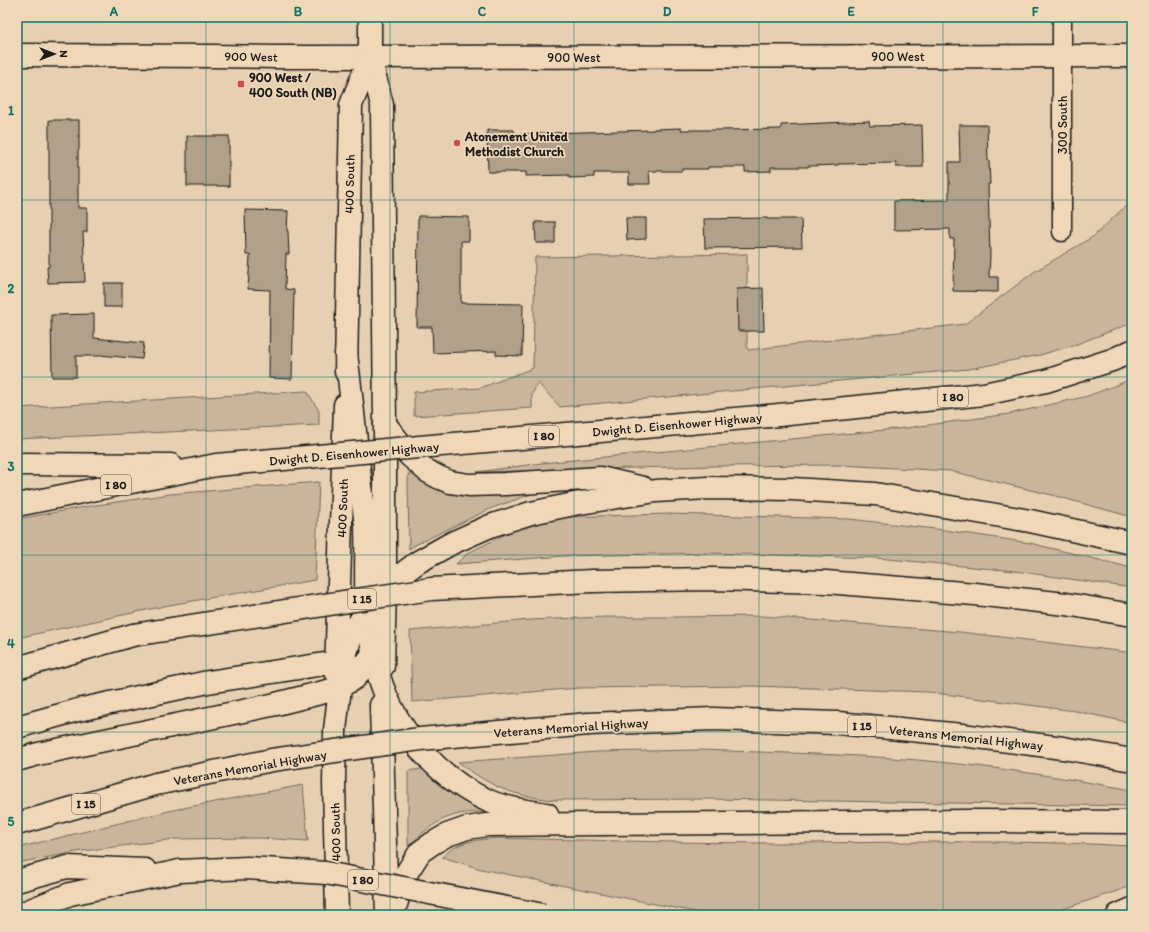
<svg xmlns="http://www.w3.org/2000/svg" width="1149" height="932" font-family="Itim,sans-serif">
  <rect width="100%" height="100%" fill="#e7d0b1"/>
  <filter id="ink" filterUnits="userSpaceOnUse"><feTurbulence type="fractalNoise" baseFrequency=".025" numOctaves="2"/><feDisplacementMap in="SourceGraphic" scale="8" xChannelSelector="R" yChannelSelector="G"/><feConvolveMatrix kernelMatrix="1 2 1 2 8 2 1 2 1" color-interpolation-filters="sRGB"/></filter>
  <g filter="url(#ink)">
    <!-- green -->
    <g fill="#c9b59b" stroke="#72685c">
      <path d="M1132,200v123l-55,21 -37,11 -71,14 -409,38 -22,-24 -6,11v14l-118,8v-24l66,-4 53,-20 2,-111 212,-3v93l1,3 217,-26 69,-52 60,-36z"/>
      <path d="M1132,379v138l-80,-22 -102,-24 -109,-6 -126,1 -238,6 65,-9 364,-35 103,-14 79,-18z"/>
      <path d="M307,391l12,20v14l-302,14v-31z"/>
      <path d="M408,474h8l116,18v2l-40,14 -75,36 -8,5z"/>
      <path d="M319,482l-4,98 -146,25 -152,33v-119l73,-13 80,-12z"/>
      <path d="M669,514l180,5 95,11 86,13 102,25v20l-117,-17 -138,-13 -173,-5 -139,3 -109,8 12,-11 44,-22 49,-14z"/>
      <path d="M762,616l198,16 158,19 14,2v70l-57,-12 -147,-19 -176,-6 -173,2 -167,14 -2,-71 120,-11 76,-3h66z"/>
      <path d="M697,750c84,3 168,4 252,13 61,6 122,16 183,27v16l-424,-7 -154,1c-21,-2 -43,-6 -62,-16 -12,-6 -23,-14 -34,-22l139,-10z"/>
      <path d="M427,768l70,44c-16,1 -33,-1 -48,5 -15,5 -29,18 -41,29v-75z"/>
      <path d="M303,785l5,56 -48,-3 -85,1 -99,13 -59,11v-15l156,-38z"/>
      <path d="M496,838c93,2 185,5 278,5 119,0 239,-4 358,3v40l-87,29h-335l-229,-46 -39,-12c19,-17 30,-16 54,-19z"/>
    </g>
    <!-- building -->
    <g fill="#b1a18a" stroke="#1c1c1c">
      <path d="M49,120h30v30h-1v58h9v24h-4l2,50 -37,1 -1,-16h2z"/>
      <path d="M869,121l1,5 52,-1 1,42h-27v-4l-58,1v1l-30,1v1h-37v4l-26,1v-5h-37v2h-26v2h-33l1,13h-21v-11h-35v4l-25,1v-3l-43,1v-4h-38l-1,-42h27v4l140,-4v-1l27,-1v2h41l59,-1v-4z"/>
      <path d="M959,125h28l1,36h1l1,23h-2l2,72 -1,21h9v15l-45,-1 1,-52h-4v-10l-56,1v-29l55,-1v-38h11z"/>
      <rect x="187" y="136" width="42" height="50"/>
      <path d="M245,210l43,1 -1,20h1l1,23h-3l-1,35 9,1 -2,89 -23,-1 1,-88 -22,-1 2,-34h-4z"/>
      <path d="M418,216l51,1v24h-8v62l62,1 -1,52 -26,-1v-4l-63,2 -1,-26h-15z"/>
      <path d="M626,218h20v21l-19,1z"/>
      <path d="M767,218v1h34l1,28 -97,1 -1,-29z"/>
      <path d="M535,222h20v21h-19z"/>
      <rect x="104" y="283" width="18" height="24"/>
      <path d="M763,288l1,43h-26l-1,-42z"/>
      <path d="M94,314v24l50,5 -2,16 -42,-4v1h-24v21h-24l-1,-62z"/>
    </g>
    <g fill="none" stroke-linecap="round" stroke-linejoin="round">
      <!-- street casing -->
      <g stroke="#1c1c1c" stroke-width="21">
        <path id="street" d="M1062,17v215"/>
      </g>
      <!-- secondary casing -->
      <g stroke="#1c1c1c" stroke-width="25">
        <g id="secondary">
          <path d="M370,17v40l12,48 1,118 2,201v165l-2,77"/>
          <path d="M17,55l196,1 62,1 857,-1"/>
          <path d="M346,372l5,-267 19,-48"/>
          <path d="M336,672l9,-267"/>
        </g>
      </g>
      <!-- primary casing -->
      <g stroke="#1c1c1c" stroke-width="25">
        <g id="primary">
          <path d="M381,705l6,210"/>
          <path d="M335,732l-1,50 3,133"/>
        </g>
      </g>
      <!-- highway casing -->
      <g stroke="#1c1c1c" stroke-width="25">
        <g id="highway">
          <path d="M346,354c5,38 9,77 13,115 2,19 5,38 7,57 1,28 -1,57 1,85 2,22 8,56 16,77 18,48 60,94 108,114 17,7 37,9 56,12"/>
          <path d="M769,416l215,-22 62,-13 66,-21 20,-9"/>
          <path d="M385,424l25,32 17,15 11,6 12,5 19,3 36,-1 95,-6 43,10"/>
          <path d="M17,464l154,1"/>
          <path d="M17,505l199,-40 102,-9"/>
          <path d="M592,581l120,-2 114,3 149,12 91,10 66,11"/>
          <path d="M17,668l116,-33"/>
          <path d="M589,724l124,-5 125,4 124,12 101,13 69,12"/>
          <path d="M17,727l61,-17 130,-28 129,-20 11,1 9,6"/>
          <path d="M335,730l8,-68 7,-22 10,-19 16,-22 14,-16 28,-21 34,-19 38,-17 41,-13 43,-9 82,-13 51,-3 85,1 83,5 155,27 102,22"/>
          <path d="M17,760l21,-6 238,-50 60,-15 19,-11 24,-32"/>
          <path d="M17,824l139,-40"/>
          <path d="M17,881l50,-14 78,3"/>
          <path d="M18,915l52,-21 110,-23"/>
          <path d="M393,915l11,-38 16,-25 13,-9 14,-8 20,-7 20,-3 482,-4 163,1"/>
          <path d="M1118,915l14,-6"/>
        </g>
      </g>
      <!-- street -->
      <use href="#street" stroke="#efd7b7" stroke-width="18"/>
      <!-- secondary -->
      <use href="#secondary" stroke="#efd7b7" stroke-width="22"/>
      <!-- primary -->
      <use href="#primary" stroke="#efd7b7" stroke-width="22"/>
      <!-- highway -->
      <use href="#highway" stroke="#efd7b7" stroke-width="22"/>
      <!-- highway-bridge casing -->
      <g stroke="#1c1c1c" stroke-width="25" stroke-linecap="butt">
        <g id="highway-bridge">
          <path d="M318,456l451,-40"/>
          <path d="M133,635l216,-34 82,-12 161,-8"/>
          <path d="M156,784l116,-24 148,-21 169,-15"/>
          <path d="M180,871l67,-3 79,5 217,42"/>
        </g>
      </g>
      <!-- highway-bridge -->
      <use href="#highway-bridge" stroke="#efd7b7" stroke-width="22"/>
    </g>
  </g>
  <!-- grid -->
  <path fill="none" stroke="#0f766e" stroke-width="1" stroke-opacity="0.55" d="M206,17v898M390,17v898M574,17v898M759,17v898M943,17v898M17,200h1115M17,377h1115M17,555h1115M17,732h1115"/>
  <!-- markers -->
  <g fill="#d1495b" stroke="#efd7b7" stroke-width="1.5">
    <rect x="237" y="80" width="8" height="8" rx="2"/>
    <circle cx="457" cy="143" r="4"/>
  </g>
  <g text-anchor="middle" stroke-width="3.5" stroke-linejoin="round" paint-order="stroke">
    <!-- shield labels -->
    <g fill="#efd7b7" stroke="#5b544a" stroke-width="1">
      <rect x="938" y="387" width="30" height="20" rx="3"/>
      <rect x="529" y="426" width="30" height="20" rx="3"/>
      <rect x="101" y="475" width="30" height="20" rx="3"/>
      <rect x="348" y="589" width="28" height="20" rx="3"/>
      <rect x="848" y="716" width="28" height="20" rx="3"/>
      <rect x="72" y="794" width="28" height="20" rx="3"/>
      <rect x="348" y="870" width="30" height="20" rx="3"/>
    </g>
    <g font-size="12" font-weight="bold" fill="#1c1c1c">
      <text x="953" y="401">I 80</text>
      <text x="544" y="440">I 80</text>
      <text x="116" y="489">I 80</text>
      <text x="362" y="603">I 15</text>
      <text x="862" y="730">I 15</text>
      <text x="86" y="808">I 15</text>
      <text x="363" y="884">I 80</text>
    </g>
    <!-- street labels -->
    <g font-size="13" fill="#1c1c1c" stroke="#efd7b7">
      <text transform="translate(251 56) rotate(1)" y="5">900 West</text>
      <text x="898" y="61">900 West</text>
      <text x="574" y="62">900 West</text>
      <text transform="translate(1062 125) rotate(-90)" y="5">300 South</text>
      <text transform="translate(349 184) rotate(-89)" y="5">400 South</text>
      <text transform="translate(677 424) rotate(-5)" y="5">Dwight D. Eisenhower Highway</text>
      <text transform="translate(354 453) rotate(-5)" y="5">Dwight D. Eisenhower Highway</text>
      <text transform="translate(342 508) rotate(-88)" y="5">400 South</text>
      <text transform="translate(571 727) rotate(-4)" y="5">Veterans Memorial Highway</text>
      <text transform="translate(966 737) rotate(6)" y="5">Veterans Memorial Highway</text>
      <text transform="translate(250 767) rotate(-10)" y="5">Veterans Memorial Highway</text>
      <text transform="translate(335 832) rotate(-91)" y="5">400 South</text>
    </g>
    <!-- poi labels -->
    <g font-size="13" font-weight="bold" fill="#1c1c1c" stroke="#efd7b7" text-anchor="start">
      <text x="249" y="82">900 West /<tspan x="249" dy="15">400 South (NB)</tspan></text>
      <text x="465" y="141">Atonement United<tspan x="465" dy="15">Methodist Church</tspan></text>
    </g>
  </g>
  <!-- margin -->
  <rect width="1149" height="932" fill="none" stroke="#efd7b7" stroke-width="44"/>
  <!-- north arrow -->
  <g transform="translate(54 54) rotate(90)" stroke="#efd7b7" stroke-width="3" paint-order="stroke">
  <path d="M0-3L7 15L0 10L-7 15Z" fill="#1c1c1c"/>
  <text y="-6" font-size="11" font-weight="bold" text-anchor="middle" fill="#1c1c1c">N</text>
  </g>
  <rect x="22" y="22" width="1105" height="888" fill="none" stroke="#0f766e" stroke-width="1.5"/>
  <g font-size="13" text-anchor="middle" font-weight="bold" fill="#0f766e">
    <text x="114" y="16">A</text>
    <text x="298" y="16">B</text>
    <text x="482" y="16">C</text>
    <text x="667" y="16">D</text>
    <text x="851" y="16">E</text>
    <text x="1035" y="16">F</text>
    <text x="11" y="115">1</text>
    <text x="11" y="293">2</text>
    <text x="11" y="471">3</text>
    <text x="11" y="648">4</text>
    <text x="11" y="826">5</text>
  </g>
</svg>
